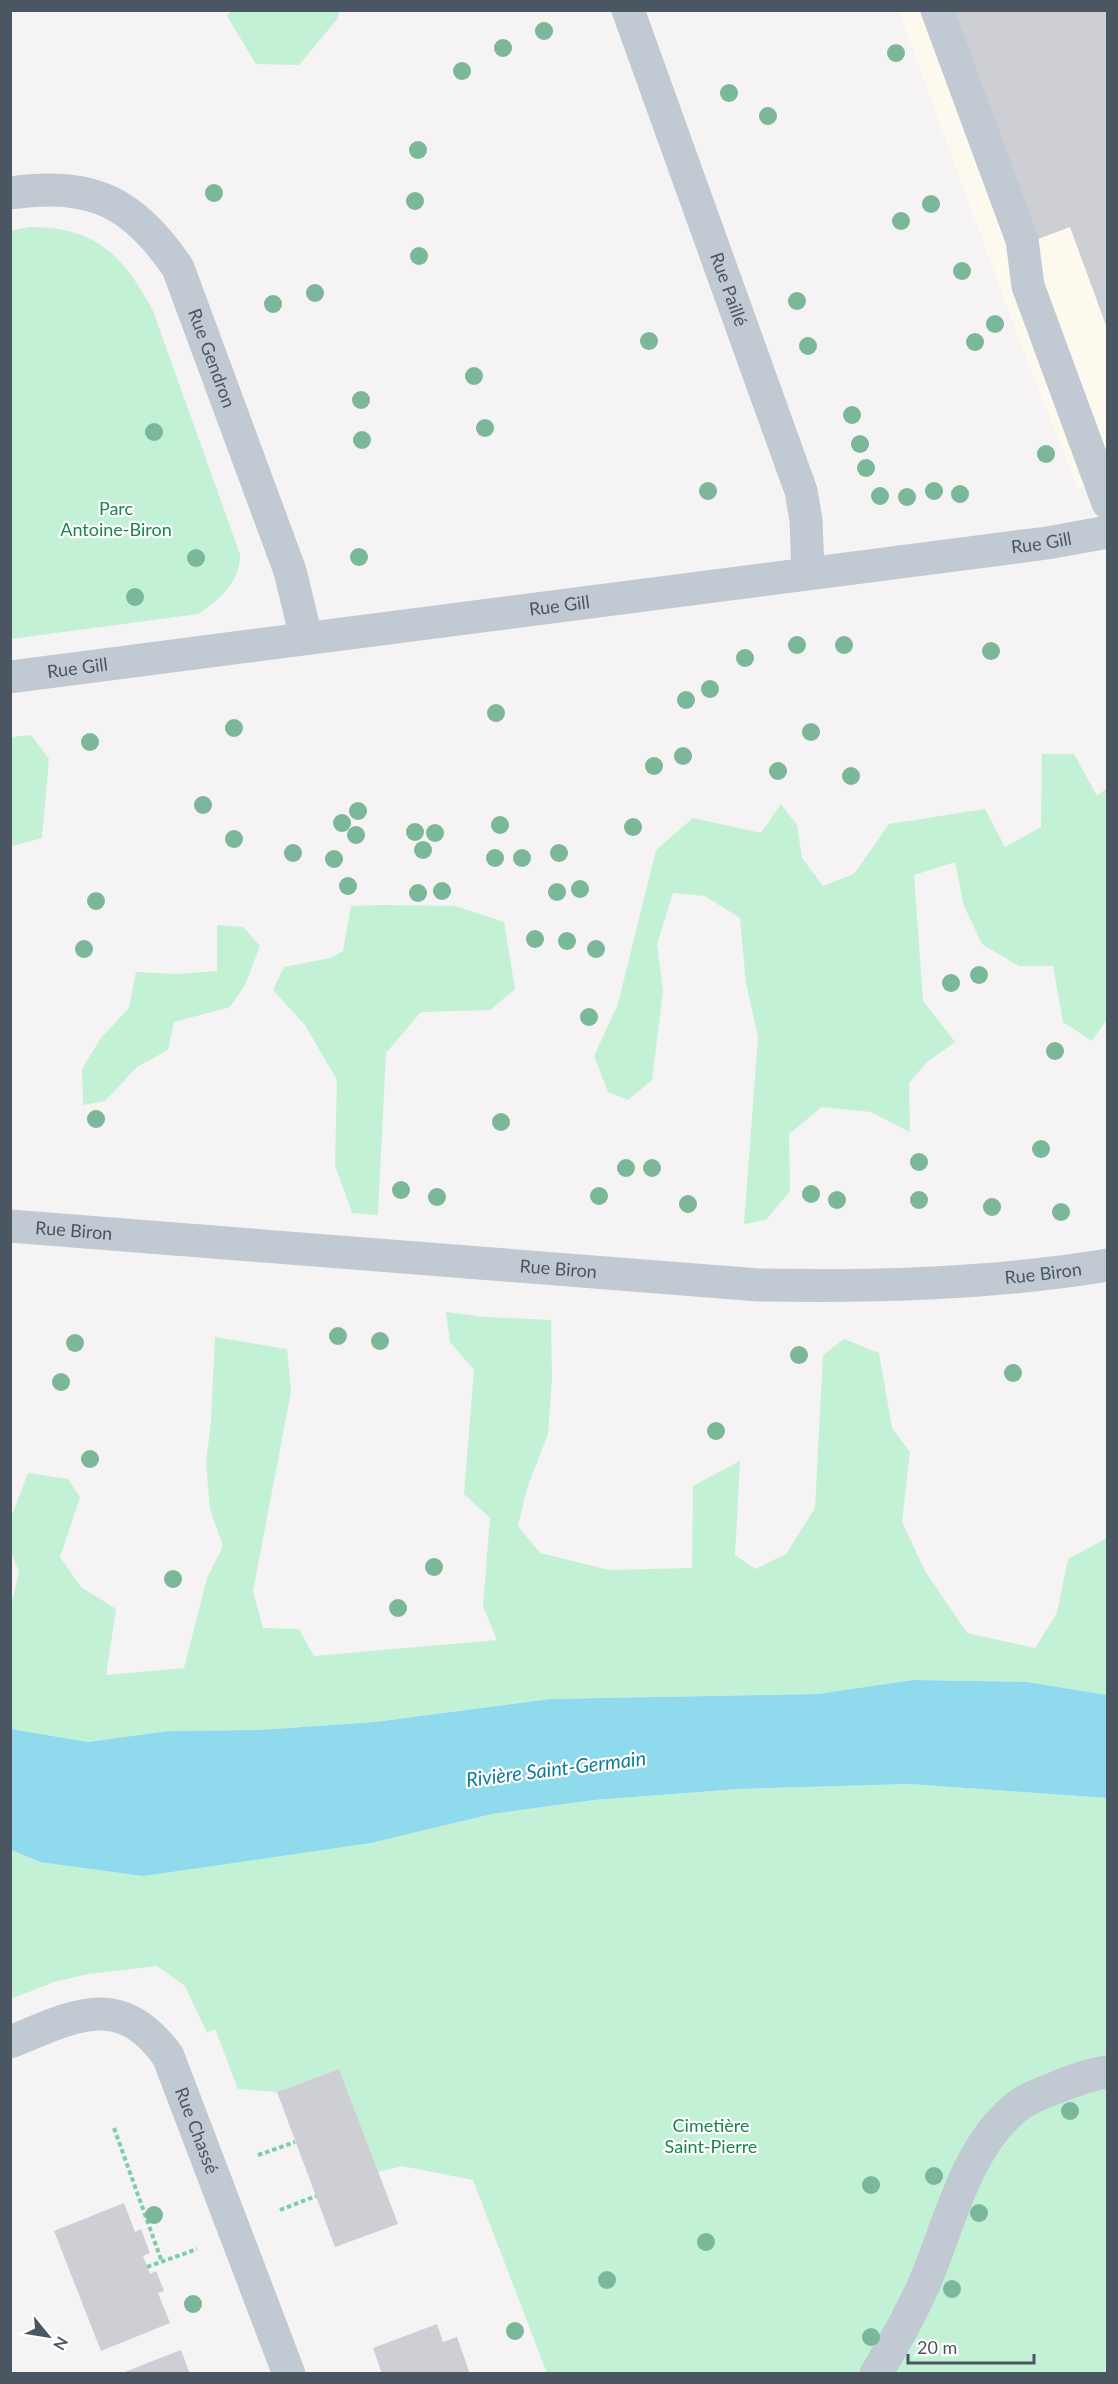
<svg xmlns="http://www.w3.org/2000/svg" width="1118" height="2384" font-family="Lato,sans-serif">
  <rect width="100%" height="100%" fill="#f5f3f3"/>
  <!-- commercial -->
  <path fill="#fdf9ef" d="M899,11h208v470l-29,8 -63,-160z"/>
  <!-- green -->
  <g fill="#c3f1d5">
    <path d="M231,11v-1l108,1 -1,7 -39,47 -43,-1 -29,-48z"/>
    <path d="M29,227c67,0 94,28 124,84l87,243c0,29 -19,44 -42,60l-187,25 -1,-408z"/>
    <path d="M31,735l18,24 -7,79 -30,8 -1,-109z"/>
    <path d="M1042,754h32l23,42 10,-8v231l-15,22 -29,-19 -10,-56h-34l-37,-22 -18,-38 -9,-44 -41,13 9,126 32,41 -28,20 -18,21 1,49 -39,-20 -49,-5 -33,27 1,57 -24,29 -22,4 14,-187 -12,-54 -6,-65 -35,-22 -32,-3 -16,51 6,47 -11,89 -24,20 -20,-8 -14,-36 24,-52 38,-154 37,-32 68,15 20,-29 16,21 5,33 21,28 31,-12 35,-50 96,-15 20,38 36,-20z"/>
    <path d="M384,905l71,1 49,16 11,67 -25,21 -69,2 -35,41 -8,162 -26,-2 -17,-48 2,-85 -32,-55 -32,-35 11,-23 46,-9 13,-7 8,-45z"/>
    <path d="M217,925l26,2 17,19 -15,39 -15,22 -56,15 -6,28 -31,17 -32,34 -22,4 -1,-36 19,-31 28,-30 7,-36 40,2 41,-3z"/>
    <path d="M446,1312l39,5 66,3 1,58 -4,56 -21,54 -9,38 22,27 69,17 83,-2 1,-82 47,-25 -5,94 20,14 31,-15 29,-46 8,-153 21,-16 35,14 13,75 18,24 -8,70 23,49 42,62 68,15 22,-35 11,-54 39,-21v157l-80,-13 -114,-2 -94,14 -269,5 -175,23 -116,8 -91,1 -80,11 -77,-13 -1,-119 9,-38 -8,-20 -1,-32 18,-47 40,6 12,18 -20,60 21,30 35,22 -10,66 78,-7 23,-90 16,-32 -13,-37 -4,-46 5,-42 4,-84 72,12 4,43 -38,199 10,37 36,1 15,27 183,-16 -14,-34 7,-88 -26,-24 10,-124 -24,-28z"/>
    <path d="M910,1784l197,14v575h-560l-74,-193 -71,-14 -24,6 -39,-103 -62,23 -39,-3 -23,-60 -8,4 -22,-47 -28,-20 -69,8 -34,8 -43,17 -1,-149 30,12 223,-4 108,-15 121,-29 102,-14 146,-11z"/>
  </g>
  <!-- water -->
  <path fill="#90daee" d="M913,1680l114,2 80,13v103l-197,-14 -170,5 -146,11 -102,14 -121,29 -228,33 -103,-14 -29,-12v-121l77,13 80,-11 91,-1 116,-8 175,-23 268,-5z"/>
  <!-- building -->
  <g fill="#cdcfd5">
    <path d="M954,10h154l-1,318 -37,-101 -32,12z"/>
    <path d="M339,2069l59,155 -63,23 -58,-155z"/>
    <path d="M124,2203l11,29 6,-3 9,24 -7,3 7,18 6,-3 8,20 -6,2 12,30 -69,28 -47,-120z"/>
    <path d="M437,2324l6,18 14,-5 13,37h-88l-9,-26z"/>
    <path d="M181,2350l9,24h-68v-1z"/>
  </g>
  <g fill="none" stroke-linecap="round" stroke-linejoin="round">
    <!-- path -->
    <g stroke="#7ad0a6" stroke-width="4" stroke-dasharray="4.5 3" stroke-linecap="butt">
      <path d="M114,2128l48,134"/>
      <path d="M258,2155l37,-13"/>
      <path d="M280,2210l36,-14"/>
      <path d="M147,2267l50,-18"/>
    </g>
    <!-- minor -->
    <g stroke="#c1cad2" stroke-width="33">
      <path id="s1" d="M628,10l173,481 5,29 2,52"/>
      <path d="M937,10l85,230 6,46 80,217"/>
      <path id="s2" d="M10,193c80,-12 123,8 168,75l112,303 16,66"/>
      <path id="s3" d="M10,677l1037,-134 61,-11"/>
      <path id="s4" d="M10,1226l749,59c117,2 234,-1 349,-20"/>
      <path id="s5" d="M10,2042c63,-25 109,-54 158,14l121,318"/>
      <path d="M876,2374c19,-32 37,-63 51,-97 24,-58 41,-136 95,-174 11,-7 25,-12 38,-17 15,-6 31,-12 48,-14"/>
    </g>
  </g>
  <!-- trees -->
  <g fill="#7bb799">
    <circle cx="544" cy="31" r="9"/>
    <circle cx="503" cy="48" r="9"/>
    <circle cx="896" cy="53" r="9"/>
    <circle cx="462" cy="71" r="9"/>
    <circle cx="729" cy="93" r="9"/>
    <circle cx="768" cy="116" r="9"/>
    <circle cx="418" cy="150" r="9"/>
    <circle cx="214" cy="193" r="9"/>
    <circle cx="415" cy="201" r="9"/>
    <circle cx="931" cy="204" r="9"/>
    <circle cx="901" cy="221" r="9"/>
    <circle cx="419" cy="256" r="9"/>
    <circle cx="962" cy="271" r="9"/>
    <circle cx="315" cy="293" r="9"/>
    <circle cx="797" cy="301" r="9"/>
    <circle cx="273" cy="304" r="9"/>
    <circle cx="995" cy="324" r="9"/>
    <circle cx="649" cy="341" r="9"/>
    <circle cx="975" cy="342" r="9"/>
    <circle cx="808" cy="346" r="9"/>
    <circle cx="474" cy="376" r="9"/>
    <circle cx="361" cy="400" r="9"/>
    <circle cx="852" cy="415" r="9"/>
    <circle cx="485" cy="428" r="9"/>
    <circle cx="154" cy="432" r="9"/>
    <circle cx="362" cy="440" r="9"/>
    <circle cx="860" cy="444" r="9"/>
    <circle cx="1046" cy="454" r="9"/>
    <circle cx="866" cy="468" r="9"/>
    <circle cx="708" cy="491" r="9"/>
    <circle cx="934" cy="491" r="9"/>
    <circle cx="960" cy="494" r="9"/>
    <circle cx="880" cy="496" r="9"/>
    <circle cx="907" cy="497" r="9"/>
    <circle cx="359" cy="557" r="9"/>
    <circle cx="196" cy="558" r="9"/>
    <circle cx="135" cy="597" r="9"/>
    <circle cx="797" cy="645" r="9"/>
    <circle cx="844" cy="645" r="9"/>
    <circle cx="991" cy="651" r="9"/>
    <circle cx="745" cy="658" r="9"/>
    <circle cx="710" cy="689" r="9"/>
    <circle cx="686" cy="700" r="9"/>
    <circle cx="496" cy="713" r="9"/>
    <circle cx="234" cy="728" r="9"/>
    <circle cx="811" cy="732" r="9"/>
    <circle cx="90" cy="742" r="9"/>
    <circle cx="683" cy="756" r="9"/>
    <circle cx="654" cy="766" r="9"/>
    <circle cx="778" cy="771" r="9"/>
    <circle cx="851" cy="776" r="9"/>
    <circle cx="203" cy="805" r="9"/>
    <circle cx="358" cy="811" r="9"/>
    <circle cx="342" cy="823" r="9"/>
    <circle cx="500" cy="825" r="9"/>
    <circle cx="633" cy="827" r="9"/>
    <circle cx="415" cy="832" r="9"/>
    <circle cx="435" cy="833" r="9"/>
    <circle cx="356" cy="835" r="9"/>
    <circle cx="234" cy="839" r="9"/>
    <circle cx="423" cy="850" r="9"/>
    <circle cx="293" cy="853" r="9"/>
    <circle cx="559" cy="853" r="9"/>
    <circle cx="495" cy="858" r="9"/>
    <circle cx="522" cy="858" r="9"/>
    <circle cx="334" cy="859" r="9"/>
    <circle cx="348" cy="886" r="9"/>
    <circle cx="580" cy="889" r="9"/>
    <circle cx="442" cy="891" r="9"/>
    <circle cx="557" cy="892" r="9"/>
    <circle cx="418" cy="893" r="9"/>
    <circle cx="96" cy="901" r="9"/>
    <circle cx="535" cy="939" r="9"/>
    <circle cx="567" cy="941" r="9"/>
    <circle cx="84" cy="949" r="9"/>
    <circle cx="596" cy="949" r="9"/>
    <circle cx="979" cy="975" r="9"/>
    <circle cx="951" cy="983" r="9"/>
    <circle cx="589" cy="1017" r="9"/>
    <circle cx="1055" cy="1051" r="9"/>
    <circle cx="96" cy="1119" r="9"/>
    <circle cx="501" cy="1122" r="9"/>
    <circle cx="1041" cy="1149" r="9"/>
    <circle cx="919" cy="1162" r="9"/>
    <circle cx="626" cy="1168" r="9"/>
    <circle cx="652" cy="1168" r="9"/>
    <circle cx="401" cy="1190" r="9"/>
    <circle cx="811" cy="1194" r="9"/>
    <circle cx="599" cy="1196" r="9"/>
    <circle cx="437" cy="1197" r="9"/>
    <circle cx="837" cy="1200" r="9"/>
    <circle cx="919" cy="1200" r="9"/>
    <circle cx="688" cy="1204" r="9"/>
    <circle cx="992" cy="1207" r="9"/>
    <circle cx="1061" cy="1212" r="9"/>
    <circle cx="338" cy="1336" r="9"/>
    <circle cx="380" cy="1341" r="9"/>
    <circle cx="75" cy="1343" r="9"/>
    <circle cx="799" cy="1355" r="9"/>
    <circle cx="1013" cy="1373" r="9"/>
    <circle cx="61" cy="1382" r="9"/>
    <circle cx="716" cy="1431" r="9"/>
    <circle cx="90" cy="1459" r="9"/>
    <circle cx="434" cy="1567" r="9"/>
    <circle cx="173" cy="1579" r="9"/>
    <circle cx="398" cy="1608" r="9"/>
    <circle cx="1070" cy="2111" r="9"/>
    <circle cx="934" cy="2176" r="9"/>
    <circle cx="871" cy="2185" r="9"/>
    <circle cx="979" cy="2213" r="9"/>
    <circle cx="154" cy="2215" r="9"/>
    <circle cx="706" cy="2242" r="9"/>
    <circle cx="607" cy="2280" r="9"/>
    <circle cx="952" cy="2289" r="9"/>
    <circle cx="193" cy="2304" r="9"/>
    <circle cx="515" cy="2331" r="9"/>
    <circle cx="871" cy="2337" r="9"/>
  </g>
  <g text-anchor="middle" stroke-width="4.5" stroke-linejoin="round" paint-order="stroke">
    <!-- street labels -->
    <g font-size="18" fill="#4a5661" stroke="#fff">
      <text dy="6" stroke="none"><textPath href="#s1" startOffset="297">Rue Paillé</textPath></text>
      <text dy="6" stroke="none"><textPath href="#s2" startOffset="294">Rue Gendron</textPath></text>
      <text dy="6" stroke="none"><textPath href="#s3" startOffset="1040">Rue Gill</textPath></text>
      <text dy="6" stroke="none"><textPath href="#s3" startOffset="554">Rue Gill</textPath></text>
      <text dy="6" stroke="none"><textPath href="#s3" startOffset="68">Rue Gill</textPath></text>
      <text dy="6" stroke="none"><textPath href="#s4" startOffset="64">Rue Biron</textPath></text>
      <text dy="6" stroke="none"><textPath href="#s4" startOffset="550">Rue Biron</textPath></text>
      <text dy="6" stroke="none"><textPath href="#s4" startOffset="1036">Rue Biron</textPath></text>
      <text dy="6" stroke="none"><textPath href="#s5" startOffset="258">Rue Chassé</textPath></text>
    </g>
    <!-- park labels -->
    <g font-size="18" fill="#17864f" stroke="#fff">
      <text x="116" y="515">Parc<tspan x="116" dy="21">Antoine-Biron</tspan></text>
      <text x="711" y="2132">Cimetière<tspan x="711" dy="21">Saint-Pierre</tspan></text>
    </g>
    <!-- water labels -->
    <g font-size="20" font-style="italic" fill="#0c7c9b" stroke="#fff">
      <text transform="translate(556 1769) rotate(-7)" y="7">Rivière Saint-Germain</text>
    </g>
  </g>
  <!-- border -->
  <rect width="1118" height="2384" fill="none" stroke="#4a5661" stroke-width="24"/>
  <!-- north arrow -->
  <g transform="translate(48 2336) rotate(120)" stroke="#ffffff" stroke-width="4.5" paint-order="stroke">
  <path d="M0-4.5L10 22L0 15L-10 22Z" fill="#4a5661"/>
  <text y="-9" font-size="16" font-weight="bold" text-anchor="middle" fill="#4a5661">N</text>
  </g>
  <!-- scale -->
  <path d="M908 2354v9h126v-9" fill="none" stroke="#4a5661" stroke-width="3"/>
  <text x="917" y="2354" font-size="18" fill="#4a5661" stroke="#ffffff" stroke-width="4.5" paint-order="stroke">20 m</text>
</svg>
